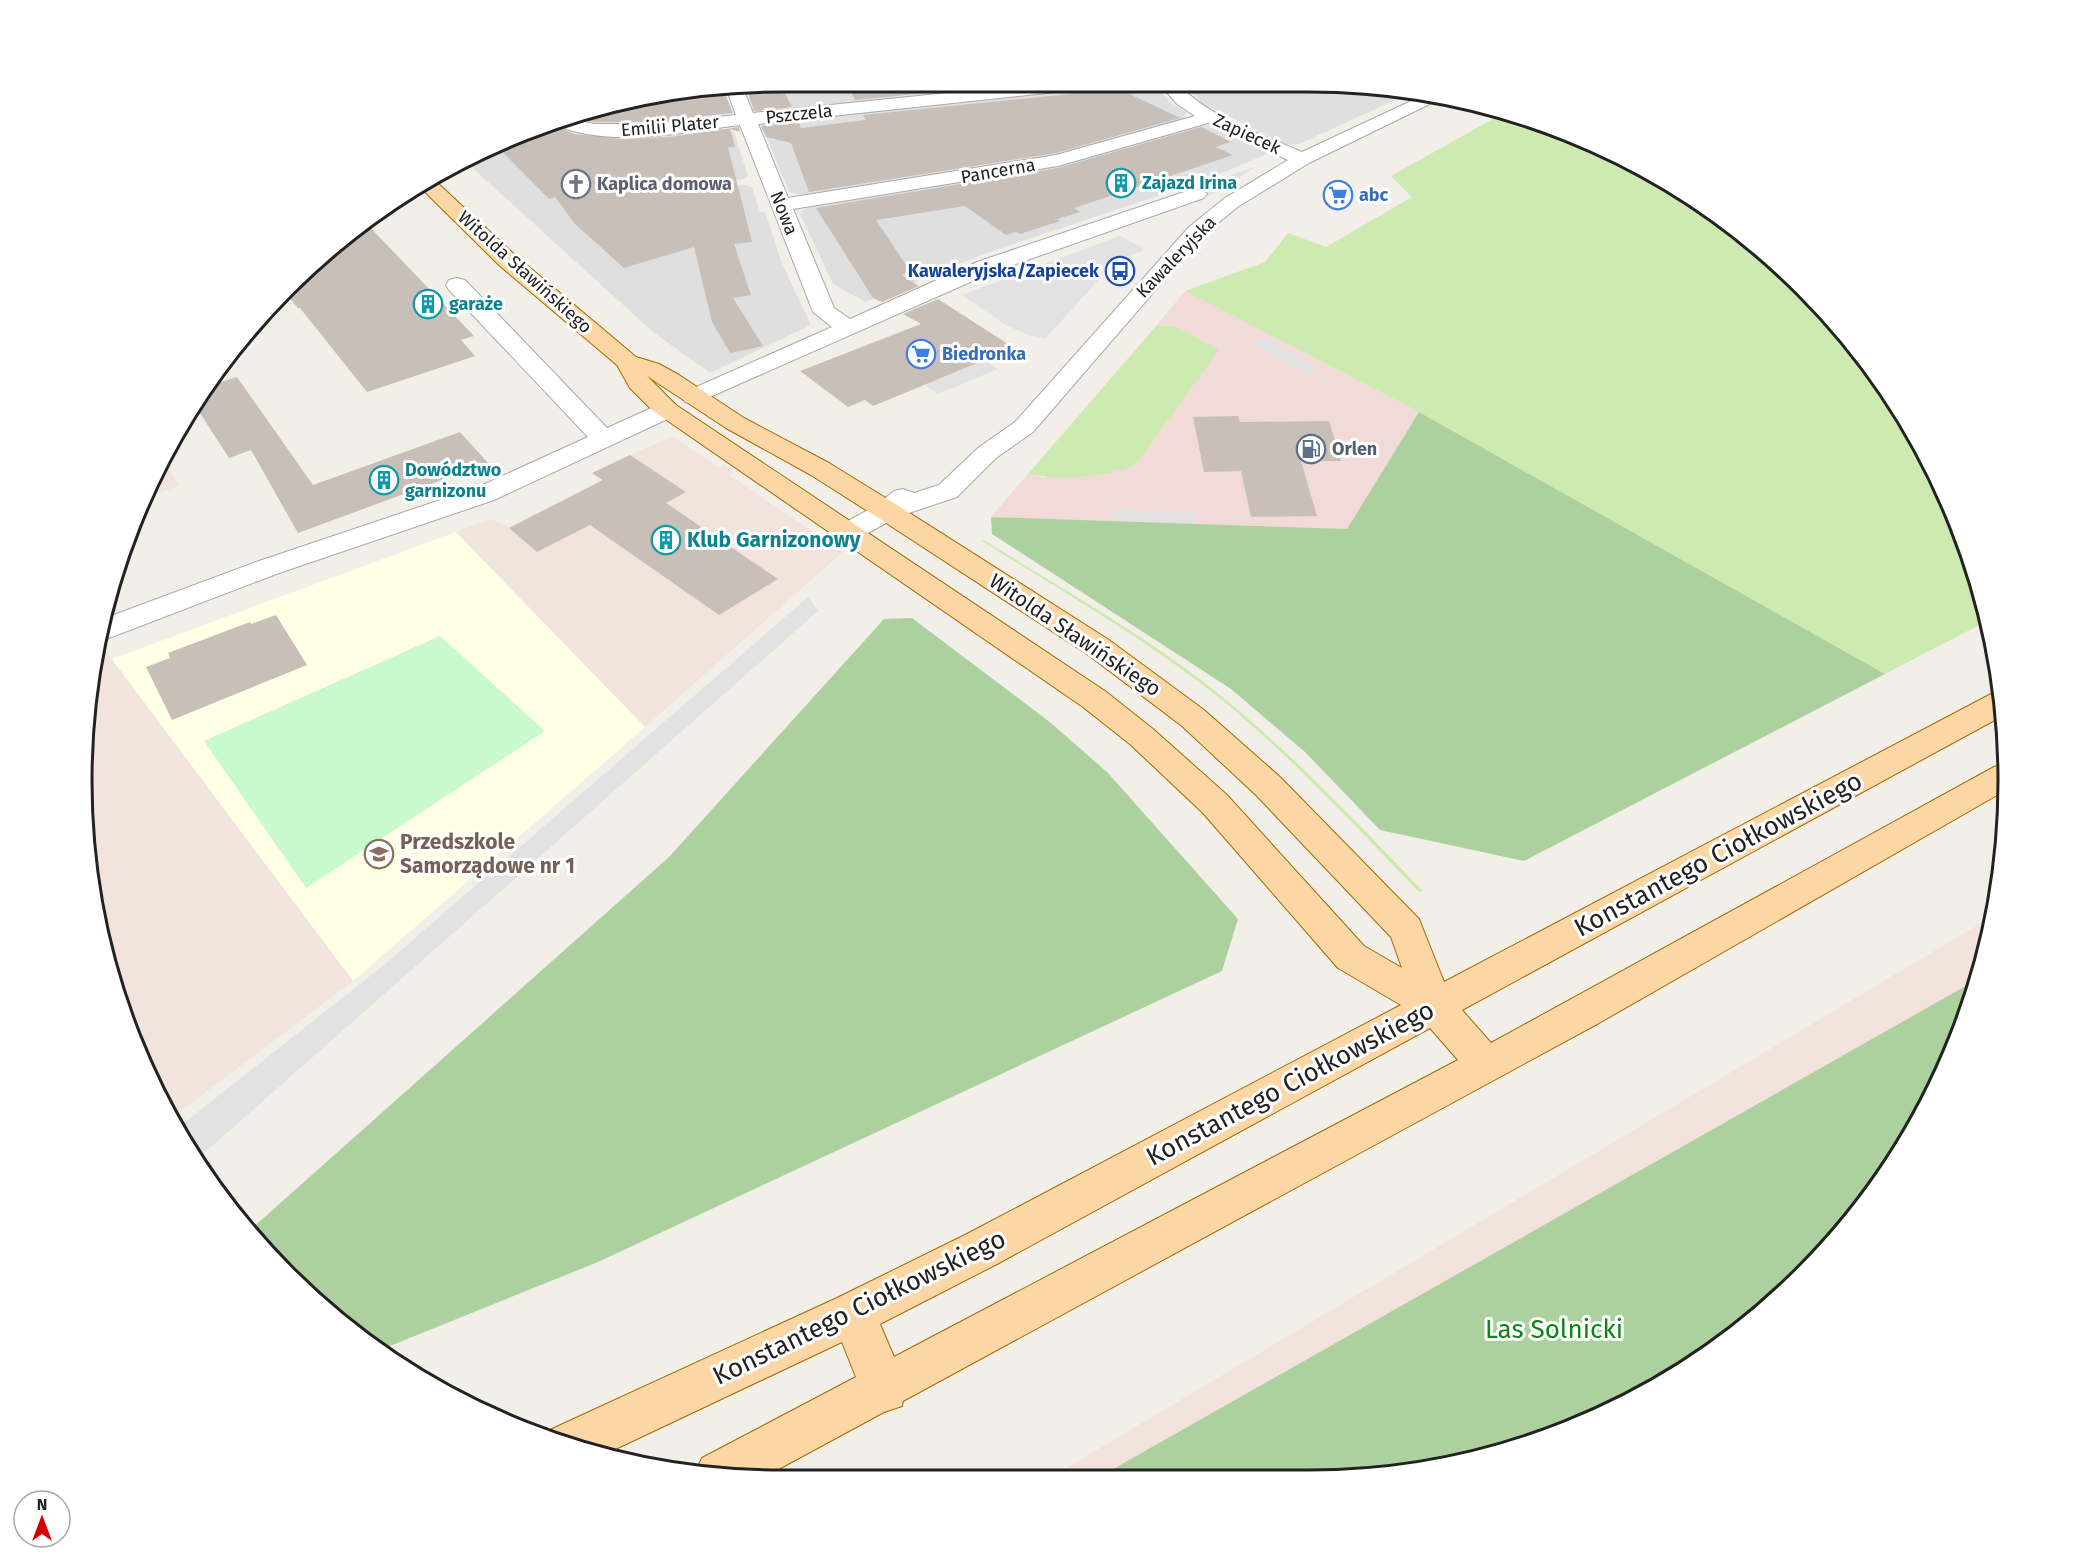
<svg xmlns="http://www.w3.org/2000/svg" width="2090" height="1561" font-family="'Fira Sans',sans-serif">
  <rect width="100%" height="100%" fill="#f2efe9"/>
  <!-- residential -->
  <g fill="#e0dfdf">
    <path d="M781,81l276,1 -299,32 -10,-29z"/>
    <path d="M1144,82h7l19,20 16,10 -2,8 -124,35 -255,41 -16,-4 -28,-69z"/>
    <path d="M1181,82h174l57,10 -113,52 -12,1 -83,-41z"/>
    <path d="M720,89l6,20 -21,9 -92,8 -31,-5 -10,-5 27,-11z"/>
    <path d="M710,126l24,6 14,44 -5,3 -110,13 42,1 69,-8 8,2 8,25 5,-1 16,50 30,64 -101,48 -57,-41 -188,-171 80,-33 3,2 67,10 31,-6z"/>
    <path d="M1196,126l20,1 53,26 -61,26 -221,74 -122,49 -32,-18 -33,-70 9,-9 300,-53z"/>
  </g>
  <!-- commercial -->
  <path fill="#f2dad9" d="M1185,291l234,121 -72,117 -356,-12 37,-43 17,4 174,-127 -42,-24 -20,-2z"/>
  <!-- education -->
  <path fill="#ffffe5" d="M456,532l189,195 -292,254 -241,-322z"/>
  <!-- military -->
  <g fill="#f3e3dd">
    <path d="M672,436l46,31 6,-3 10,8 -5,3 114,77 -198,175 -189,-195 35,-13 18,8 93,-46 -10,-8z"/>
    <path d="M162,458l17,28 -35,12 9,-27z"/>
    <path d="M96,639l257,342 -183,138 -52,-113 -35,-179z"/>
    <path d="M1993,916l-21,90 -57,125 -80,111 -100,94 -158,91 -176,47 -348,2z"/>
  </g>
  <!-- grass -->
  <g fill="#cdebb0">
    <path d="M1507,111l71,23 120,65 106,87 61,69 72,116 48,129 4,20 -104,54 -466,-262 -234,-121 80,-29 23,-29 38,14 86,-50 -21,-21z"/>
    <path d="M1157,325l20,2 42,23 -84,115c-28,12 -76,16 -107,9z"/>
    <path d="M984,540c78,49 165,97 236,155 73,59 137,128 203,196l-4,1c-66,-68 -129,-137 -202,-196 -73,-58 -156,-105 -235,-155z"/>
  </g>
  <!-- forest -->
  <g fill="#add19e">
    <path d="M1419,412l466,262 -361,187 -144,-31 -75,-78 -74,-63 -239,-155 -1,-17 356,12z"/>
    <path d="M912,618l139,105 57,50 130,146 -16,52 -624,291 -218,88 -60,-43 -71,-76 420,-374 215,-238z"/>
    <path d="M1978,979l-6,27 -57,125 -80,111 -100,94 -158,91 -176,47 -300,2z"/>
  </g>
  <!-- park -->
  <path fill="#c8facc" d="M440,636l105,95 -239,157 -102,-147z"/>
  <!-- parking -->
  <g fill="#e2e2e2">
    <path d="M1257,166l-48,30 -15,-8z"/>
    <path d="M1120,236l23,12 -1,3 -53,20 14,4 -57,63 -18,-3 -24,-11 -42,-29z"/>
    <path d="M1265,338l55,30 -12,6 -55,-29z"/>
    <path d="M985,360l13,9 -60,25 -13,-9z"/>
    <path d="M1112,509l84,3v11l-85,-3z"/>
    <path d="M808,597l10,14 -623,550 -20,-31 209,-165z"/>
  </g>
  <!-- building -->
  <g fill="#c7bfb8">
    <path d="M874,81h71l91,1 -181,18 -8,-16z"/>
    <path d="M1119,89l61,29 -124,35 -247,39 -18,-49 -25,-6 -5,-11 38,-4 2,6 65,-8 -3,-5z"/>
    <path d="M784,91l8,16 -38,4 -6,-17z"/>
    <path d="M726,96l7,17 -89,9h-50l-23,-6 28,-11 48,-6 2,6z"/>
    <path d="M551,125l24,9 47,5 48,-2 69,-10 1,5 -10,-3 5,18h-7l24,95 -18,2 17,51 -18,3 30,48 -33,7 -18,-31 -18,-75 -70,21 -49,-44 -20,-27 -6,2 -51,-52z"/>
    <path d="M1201,127l30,15 -16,5 18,8 -159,53 6,4 -23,7 3,2 -40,13 -4,-2 -10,3 -41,-29 -89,14 34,51 -8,4 17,11 -37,16 -9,-4 -57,-90 242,-40z"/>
    <path d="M365,222l109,114 -13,4 14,16 -108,36 -67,-84h-2l-15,-18 37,-36z"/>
    <path d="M938,299l76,49 -141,58 -8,-6 -17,7 -48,-36 121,-47 -18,-10z"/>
    <path d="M237,377l76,108 147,-53 28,31 -190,70 -47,-83 -22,8 -33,-51 15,-22z"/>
    <path d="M1238,416l2,6 89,-1 12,40h-40l16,55 -66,1 -10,-46 -37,1 -11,-55z"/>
    <path d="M630,455l56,37 -20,11 112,76 -59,36 -129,-90 -53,27 -28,-24 94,-48 -11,-7z"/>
    <path d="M276,615l31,50 -135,55 -26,-53 24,-9 -2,-5 82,-31 1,2z"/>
  </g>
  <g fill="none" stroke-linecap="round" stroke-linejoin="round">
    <!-- minor casing -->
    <g stroke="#a9a9a9" stroke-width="2">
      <g id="minor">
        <path d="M1055,82h56l-3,4 -6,1 -344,37 30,74 268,-43 139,-39 -18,-12 -19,-22h18c32,35 83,51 126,70l124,-58 18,3 -135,66 -70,43 -36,29 -170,197 -37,26 -39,39 -60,20 -38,21 -10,2 -10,-2 -4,-6 4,-6 38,-21 17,-14 9,-2 11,4 25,-8 39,-37 37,-26 174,-195 36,-29 63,-38 -80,-37 -150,43 -265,43 41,99 16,11 127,-57 213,-72h14l3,4 -3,4 -211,74 -299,132 -9,-2 -3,-5 3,-5 147,-65 -19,-15 -73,-187c-59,7 -130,24 -187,-1l15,-6 26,6h50l92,-9 -10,-27 16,-2 11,27z"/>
        <path d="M457,278l8,2 142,148 51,-23 9,-2 9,2 3,5 -3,5 -182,85 -215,73 -170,65 -13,2 7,-21 156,-58 217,-73 112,-51 -139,-147 -3,-5 3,-5z"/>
      </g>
    </g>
    <!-- major casing -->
    <g stroke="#a06b00" stroke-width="2">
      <path id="major" d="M430,176l86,80 120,101 23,7 20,11 65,43 85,45 68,42 212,135 95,70 76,67 139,142 25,63 547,-288 9,-2 4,23 -542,295 29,33 503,-276 12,-4v27l-407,233 -696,378 -1,5 -18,6 -122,66h-28l-38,-7 6,-13 154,-81 -14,-35 -235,111 -59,-14 4,-10 285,-131 130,-64 434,-229 -63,-37 -135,-155 -72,-68 -48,-38 -431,-297 -22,-22 -13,-23 -117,-99 -83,-82zM647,376l79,52 85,47 66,42 210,137 95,72 74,69 135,142 11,31 -38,-22 -137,-151 -74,-66 -48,-38 -429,-286zM1430,1028l28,32 -564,297 -14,-33 117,-60z"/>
    </g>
    <!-- minor -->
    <use href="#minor" fill="#fff" fill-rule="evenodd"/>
    <!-- major -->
    <use href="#major" fill="#fcd6a4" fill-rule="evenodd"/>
  </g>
  <!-- icons -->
  <defs>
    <g id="building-ring" transform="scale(1.5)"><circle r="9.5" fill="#fff" stroke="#0f9aa8" stroke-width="1.5"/><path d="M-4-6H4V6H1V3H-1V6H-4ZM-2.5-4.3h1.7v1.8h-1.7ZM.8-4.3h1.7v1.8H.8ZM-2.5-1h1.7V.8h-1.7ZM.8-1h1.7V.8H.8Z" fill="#0f9aa8"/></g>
    <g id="church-ring" transform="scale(1.5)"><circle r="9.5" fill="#fff" stroke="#6b7280" stroke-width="1.5"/><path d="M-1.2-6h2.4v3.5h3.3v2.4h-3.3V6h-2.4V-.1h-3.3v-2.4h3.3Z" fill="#6b7280"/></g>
    <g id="supermarket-ring" transform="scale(1.5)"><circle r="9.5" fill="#fff" stroke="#3f7fe0" stroke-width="1.5"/><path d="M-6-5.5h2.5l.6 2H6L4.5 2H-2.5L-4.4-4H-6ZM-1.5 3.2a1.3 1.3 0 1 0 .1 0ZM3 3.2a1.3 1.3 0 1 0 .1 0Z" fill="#3f7fe0"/></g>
    <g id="bus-ring" transform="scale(1.5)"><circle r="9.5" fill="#fff" stroke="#1a4fb4" stroke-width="1.5"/><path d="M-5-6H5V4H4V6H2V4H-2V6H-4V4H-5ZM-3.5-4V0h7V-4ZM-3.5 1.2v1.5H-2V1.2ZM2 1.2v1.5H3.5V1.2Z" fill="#1a4fb4"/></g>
    <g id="fuel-ring" transform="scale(1.5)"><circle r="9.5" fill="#fff" stroke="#5c6f8a" stroke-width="1.5"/><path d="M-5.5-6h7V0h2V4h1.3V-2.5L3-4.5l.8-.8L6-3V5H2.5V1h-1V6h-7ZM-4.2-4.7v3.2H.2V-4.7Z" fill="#5c6f8a"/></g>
    <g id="school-ring" transform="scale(1.5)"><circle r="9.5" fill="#fff" stroke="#8d6e63" stroke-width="1.5"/><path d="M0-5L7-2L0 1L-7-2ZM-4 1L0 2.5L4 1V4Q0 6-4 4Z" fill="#8d6e63"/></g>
  </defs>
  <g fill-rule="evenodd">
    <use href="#building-ring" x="1121" y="183"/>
    <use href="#church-ring" x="576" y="184"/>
    <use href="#supermarket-ring" x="1338" y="195"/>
    <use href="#bus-ring" x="1120" y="271"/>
    <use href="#building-ring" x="428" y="304"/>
    <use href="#supermarket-ring" x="921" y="354"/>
    <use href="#fuel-ring" x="1311" y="449"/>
    <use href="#building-ring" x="384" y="480"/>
    <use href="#building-ring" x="666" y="540"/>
    <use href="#school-ring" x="379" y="854"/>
  </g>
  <g text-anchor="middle" stroke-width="6" stroke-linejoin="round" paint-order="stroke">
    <!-- far-street labels -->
    <g font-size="18" fill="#222" stroke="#fff">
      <text transform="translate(799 114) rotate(-6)" y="6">Pszczela</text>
      <text transform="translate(670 126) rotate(-5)" y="6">Emilii Plater</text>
      <text transform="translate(1247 134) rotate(25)" y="6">Zapiecek</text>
      <text transform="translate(998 171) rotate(-10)" y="6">Pancerna</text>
      <text transform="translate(784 213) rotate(68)" y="6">Nowa</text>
      <text transform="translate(1176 257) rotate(-46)" y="6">Kawaleryjska</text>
      <text transform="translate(525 272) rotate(42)" y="6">Witolda Sławińskiego</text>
    </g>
    <!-- far-culture labels -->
    <g font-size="18" font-weight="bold" fill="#0d838f" stroke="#fff" text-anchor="start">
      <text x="1142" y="189">Zajazd Irina</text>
      <text x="449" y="310">garaże</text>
      <text x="405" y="476">Dowództwo<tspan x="405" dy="21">garnizonu</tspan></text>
    </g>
    <!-- far-worship labels -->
    <g font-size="18" font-weight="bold" fill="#5b616d" stroke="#fff" text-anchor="start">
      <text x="597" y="190">Kaplica domowa</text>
    </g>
    <!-- far-shop labels -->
    <g font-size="18" font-weight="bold" fill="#366cbe" stroke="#fff" text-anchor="start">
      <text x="1359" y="201">abc</text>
      <text x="942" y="360">Biedronka</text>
    </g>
    <!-- far-transit labels -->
    <g font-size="18" font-weight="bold" fill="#164399" stroke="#fff" text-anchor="end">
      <text x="1099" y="277">Kawaleryjska/Zapiecek</text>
    </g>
    <!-- far-service labels -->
    <g font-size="18" font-weight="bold" fill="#4e5e75" stroke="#fff" text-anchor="start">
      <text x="1332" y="455">Orlen</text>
    </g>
    <!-- culture labels -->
    <g font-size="21" font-weight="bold" fill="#0d838f" stroke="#fff" text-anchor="start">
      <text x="687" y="547">Klub Garnizonowy</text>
    </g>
    <!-- street labels -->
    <g font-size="21" fill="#222" stroke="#fff">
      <text transform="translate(1075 635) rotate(34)" y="7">Witolda Sławińskiego</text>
    </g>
    <!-- education labels -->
    <g font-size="21" font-weight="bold" fill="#785e54" stroke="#fff" text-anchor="start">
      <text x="400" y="849">Przedszkole<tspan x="400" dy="24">Samorządowe nr 1</tspan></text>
    </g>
    <!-- near-street labels -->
    <g font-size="26" fill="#222" stroke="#fff">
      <text transform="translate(1718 854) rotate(-28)" y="9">Konstantego Ciołkowskiego</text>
      <text transform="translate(1290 1083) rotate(-28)" y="9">Konstantego Ciołkowskiego</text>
      <text transform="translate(859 1307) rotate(-26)" y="9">Konstantego Ciołkowskiego</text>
    </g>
    <!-- near-park labels -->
    <g font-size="26" fill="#0c8416" stroke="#fff">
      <text x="1554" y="1338">Las Solnicki</text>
    </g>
  </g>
  <!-- crop -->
  <path d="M0 0H2090V1561H0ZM781 92H1309A689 689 0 0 1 1998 781V781A689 689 0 0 1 1309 1470H781A689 689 0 0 1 92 781V781A689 689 0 0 1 781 92Z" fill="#fff" fill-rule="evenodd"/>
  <path fill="none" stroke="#222" stroke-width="3" d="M781 92H1309A689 689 0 0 1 1998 781V781A689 689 0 0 1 1309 1470H781A689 689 0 0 1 92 781V781A689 689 0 0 1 781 92Z"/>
  <!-- north arrow -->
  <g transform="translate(42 1519)"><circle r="28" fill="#ffffff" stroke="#a7a7a7" stroke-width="1.5"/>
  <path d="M0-4.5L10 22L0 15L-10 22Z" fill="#d40000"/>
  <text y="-9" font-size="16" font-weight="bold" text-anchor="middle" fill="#222222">N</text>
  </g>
</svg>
